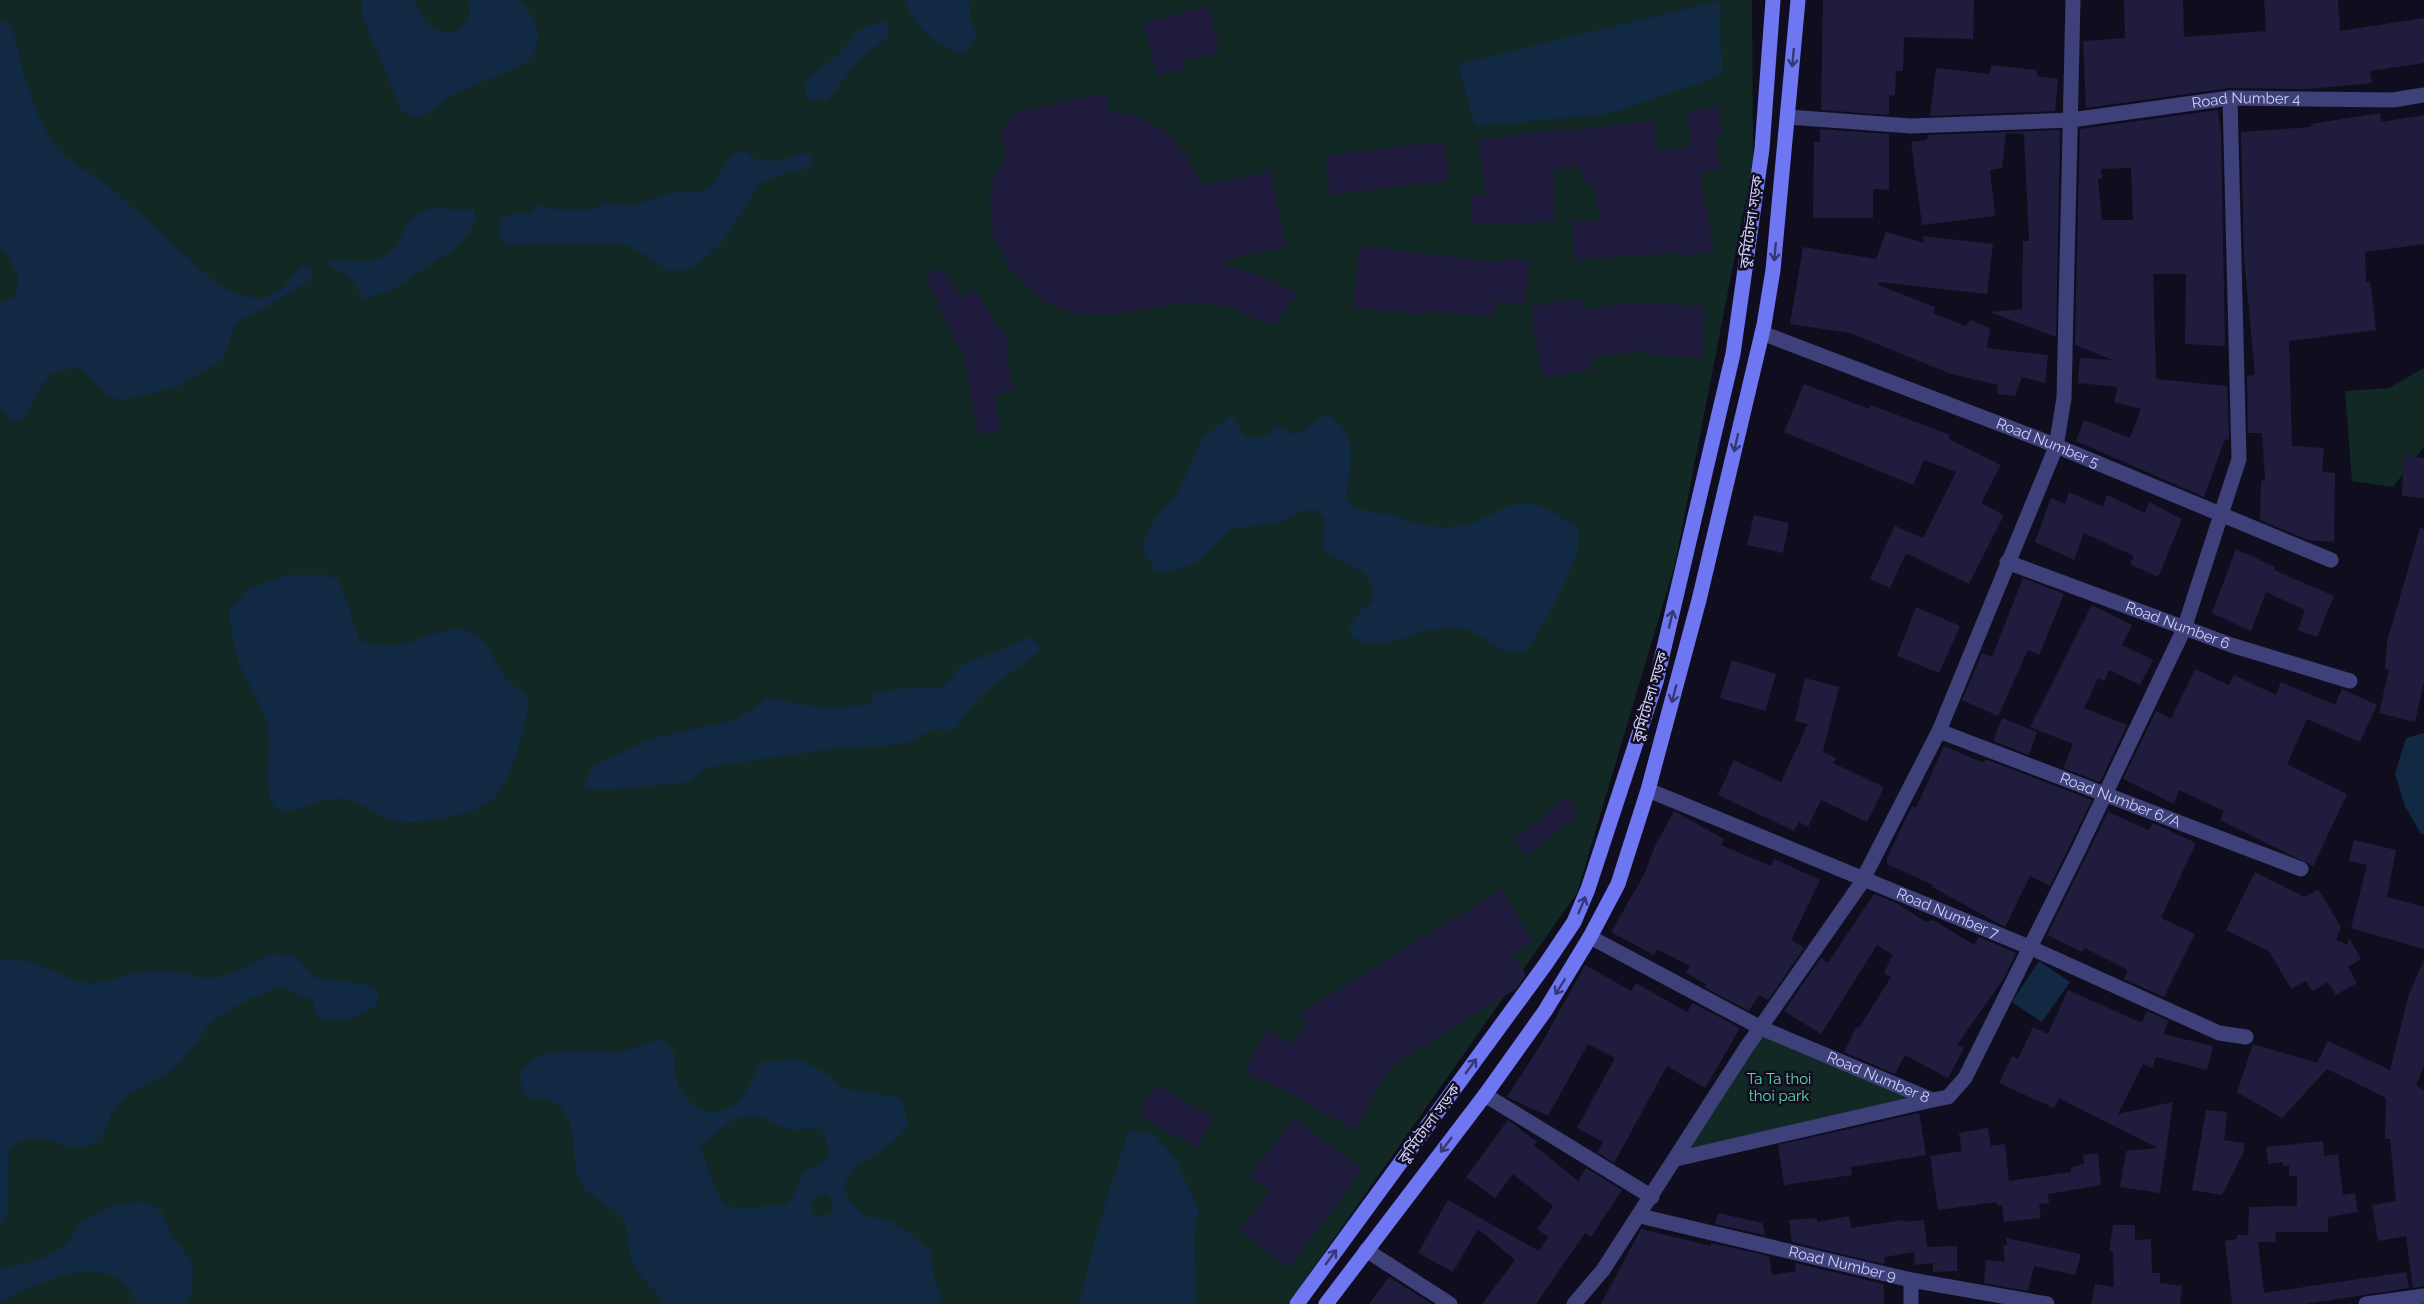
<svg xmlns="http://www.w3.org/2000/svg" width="2424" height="1304" font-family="Raleway,'Noto Sans Bengali',sans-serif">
  <rect width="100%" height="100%" fill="#100e1e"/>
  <!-- green -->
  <g fill="#122825">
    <path d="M0,0h1752l1,163 -78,401 -98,329 -289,411h-1288z"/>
    <path d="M2424,368v79l-31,40 -41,-6 -7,-90 44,-3z"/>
    <path d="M1762,1036l156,63 -231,52z"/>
  </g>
  <!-- water -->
  <g fill="#122943" fill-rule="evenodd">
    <path d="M362,0h51c15,24 13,34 46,31l12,-20 -3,-11h50c17,13 29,43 10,61 -9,8 -57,24 -72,32 -11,6 -21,17 -34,24l-19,-4 -41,-97z"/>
    <path d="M905,0h64l1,17 6,18 -4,9 -9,9c-26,-7 -50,-26 -58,-53z"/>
    <path d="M1719,1l3,74 -113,39 -134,12 -17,-62z"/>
    <path d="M0,21l9,3 6,12 9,38 15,43 11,23 13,15 48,33 106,96 26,12 19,3 22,-12 18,-21h6l4,4 -1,9 -56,35 -14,5 -6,6 -9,27 -6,9 -43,26 -55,13 -14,-5 -28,-27c-42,2 -38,20 -55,52h-14l-11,-12v-104l15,-8 4,-20 -12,-21 -7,-7z"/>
    <path d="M883,21l6,6 -1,9 -32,26 -21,29 -10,9h-17l-3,-14 4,-9 27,-20 25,-28z"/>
    <path d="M738,152h7c18,16 40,7 61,1l5,3 1,6 -3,6 -39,10 -10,6 -39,60 -23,20 -13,6 -16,1 -37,-24 -19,-4 -109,2 -5,-13 2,-16 28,-3 11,-9 17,6h31l21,-7 21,3 45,-14h26l10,-6 19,-28z"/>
    <path d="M445,208l16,3 12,-3 3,10 -4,11 -16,19 -61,40 -33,12c-6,-19 -14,-26 -31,-33l-1,-7c16,2 36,4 52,-3 30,-13 12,-48 63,-49z"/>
    <path d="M1232,415l13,21c14,3 22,1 31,-10l20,9c14,-6 19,-16 32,-20 35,23 21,50 18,84 10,14 32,13 47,16 6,1 11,5 17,7 17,5 39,7 56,3 21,-5 37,-22 60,-22 19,1 35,15 50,24 2,5 3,10 3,14 0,20 -39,90 -51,109 -35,9 -45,-24 -77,-22 -12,1 -25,2 -36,6 -21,7 -47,19 -65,0 0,-16 12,-24 23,-34 0,-33 -21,-32 -46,-45l-4,-14 2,-22 -10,-10h-7l-32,14 -44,6 -34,32 -10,6 -25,6 -9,-4 -10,-17v-9l5,-16 30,-37 22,-50z"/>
    <path d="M287,575h40l12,6 21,59c46,22 84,-28 119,-3 13,9 15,27 25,39 6,8 17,14 24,21 1,25 -18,91 -39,105 -16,11 -33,14 -51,17 -14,2 -28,5 -42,2 -20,-4 -33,-20 -54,-22 -24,-2 -41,16 -66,10 -16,-23 -4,-53 -8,-80 -5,-26 -23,-47 -31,-72 -5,-14 -5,-30 -8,-45l18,-23z"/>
    <path d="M1031,637l10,13 -61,46 -26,34 -20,-1 -24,12 -25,5 -39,1 -137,20 -21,15 -77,8 -29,-1 12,-24 60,-27 82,-18 32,-22 60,11 41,-5 8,-11 16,-4 50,-2 20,-23z"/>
    <path d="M2424,733v101h-3l-16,-28 -10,-32 11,-36z"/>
    <path d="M272,954l22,2 24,23 48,5 12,8 -1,13c-17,11 -40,23 -60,12l-5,-18 -32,-12c-24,9 -57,21 -74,42 -12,15 -20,31 -36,42 -13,9 -45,24 -54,34 -8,10 -8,27 -20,36 -28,22 -55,-25 -87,11l-1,60 -8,13v-265c36,-4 51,14 83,22 22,5 37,-8 57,-10 14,-2 28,-1 42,1 9,1 21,7 31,5 18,-2 41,-17 59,-24z"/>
    <path d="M2039,961l31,21 -28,40 -30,-20z"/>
    <path d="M662,1040l12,12c1,7 0,16 2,24 6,30 39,50 63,24 10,-10 15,-24 20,-37l39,-4 33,17 12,12 55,10 6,9 4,19c-15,21 -36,30 -57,44l-7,18 5,12 16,16 23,4 19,11 24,21 4,29 7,15 -2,8h-276c-7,-15 -21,-22 -29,-36 -10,-16 -2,-37 -15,-52 -12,-15 -33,-18 -41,-36 -9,-22 1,-48 -17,-71 -8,-10 -22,-10 -34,-12 -6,-7 -10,-15 -6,-25 14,-30 69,-18 96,-20 15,-2 29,-10 44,-12zM760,1116c8,4 18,11 27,13 10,2 22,-2 35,0l7,20 -2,10 -25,15 -8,22 -9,9 -40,3 -20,-2 -11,-19 -14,-41 35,-28zM825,1194c8,4 10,11 6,19l-10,4 -7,-3 -4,-10 7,-9z"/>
    <path d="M1129,1131l25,3 21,24 24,52 -5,28 3,66h-119l29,-107z"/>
    <path d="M143,1201l17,8 14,30 19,24 -1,28 -6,13h-48c-5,-6 -8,-15 -13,-20 -32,-29 -94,2 -125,18v-33c33,-7 66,-12 80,-47l28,-15z"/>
  </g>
  <!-- building -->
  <g fill="#201c3d" fill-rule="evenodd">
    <path d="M1823,0h151l-1,39 -69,-2 -1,34h-7l-1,24 -6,1v19l-68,-5z"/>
    <path d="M2124,0h59l1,37 82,-6 -2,-31h74l2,31 84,-13v45l-54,8 2,12 -64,6 -79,-1 -143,20 -3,-67 42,-3z"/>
    <path d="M1208,6l12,45 -37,10 2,8 -27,7 -15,-53z"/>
    <path d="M1991,65l46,5v6l21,3 -3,32 -125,5 6,-48 54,6z"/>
    <path d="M1107,92l2,20 15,1 21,6 21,13 20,22 16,32 68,-15 17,76 -68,14 56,21 22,12 -24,32 -44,-19 -40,-5 -79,13 -35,-2 -27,-9 -20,-16 -19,-20 -17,-36 -2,-35 4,-20 12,-21 -6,-22 12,-20z"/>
    <path d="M1718,107l5,29 -8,1 6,33 -21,3 14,78 -31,6 -1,-4 -107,6 -3,-38 29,-1 -9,-37 -9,1 -3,-18 -27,3 1,53 -82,2v-28h14l-8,-56 91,-12v3l85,-11 4,32 34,-6 -6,-34z"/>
    <path d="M2218,110l3,23 4,213 -40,-2 1,-70h-33l3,105 71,7 2,54 -4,-1 -21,58 -128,-56 8,-21 46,18 11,-29 -27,-7 4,-15 -40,-4 2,-25 33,2 -38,-15 5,-216zM2131,168l2,52h-31l-4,-41h4l-1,-10z"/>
    <path d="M2380,113l1,9 43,-7v129l-59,8 1,30 4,-1 6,49 -87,11 3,105 32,2 -2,24 13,1 -1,69 -26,-2 -48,-20 1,-39 4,-1 -3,-47h-14l-1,-57 8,-1 -11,-118 -3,-125 70,-5v-3z"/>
    <path d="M1820,129l69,5v56l-16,-1v29h-60l1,-76h6z"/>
    <path d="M2060,130l-4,207 -66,-25 32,-3 1,-68h6l-5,-107 -18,-1 -4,35 -12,2 5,46 -73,9 -11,-83 16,-2 1,-5z"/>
    <path d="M1444,141l6,39 -120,15 -5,-39z"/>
    <path d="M1886,232l38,11 -1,-7 70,8 -6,50 -108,-12 -1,3 57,22 -2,6 33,13 4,-6 20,8 -3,20 61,7 -3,28 -23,-6 -7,19 -18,-2 1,-9 -47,-11 -101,-41 -60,-9 13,-77 73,12z"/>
    <path d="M1360,246l144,17 1,-5 26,4 -7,43 -28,-4 -2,16 -66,-6v4l-75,-8z"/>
    <path d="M942,268l18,29 16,-8 23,41 3,-1 4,6 2,13h-3l8,43 -19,4 7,36 -22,3 -16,-79 -38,-79z"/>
    <path d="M1581,298l2,12 44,-8 77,4 -1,51 -53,-1v-7l-59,9 2,11 -50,9 -13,-71z"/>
    <path d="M1804,384l65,25 2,-4 79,30 -1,4 52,26 -20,38 23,12 -35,69 -63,-31 -16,35 -20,-9 25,-53 28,12 33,-66 -32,-12 -11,25 -129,-53z"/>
    <path d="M2404,456l20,2v40l-22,-2z"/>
    <path d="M2069,492l34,15 4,-12 38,18 4,-11 33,17 -24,58 -28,-13 4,-8 -50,-23 -10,27 -39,-18 16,-44 14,6z"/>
    <path d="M1754,515l35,8 -6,30 -36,-8z"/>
    <path d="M2420,528l4,1v153l-9,40 -36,-9 10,-43 -4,-1 2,-27z"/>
    <path d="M2236,549l39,18 -1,3 60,26 -17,41 -19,-7 7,-20 -39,-18 -15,39 -39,-18z"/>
    <path d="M2023,578l41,16 -25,61 -11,-5 -30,66 -36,-16 20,-47 10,4z"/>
    <path d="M2092,605l40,20 -10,20 31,15 -13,25 -31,-15 -5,11 -6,-3 -14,30 43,17 -27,57 -37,-14 10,-24 -43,-17z"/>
    <path d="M1916,607l44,19 -21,47 -42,-17z"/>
    <path d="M1732,660l44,14 -11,37 -45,-13z"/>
    <path d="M2195,669l34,16 5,-10 42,20 5,-13 54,23 7,-16 35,16 -17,37 -53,-23 -20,45 60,30 -34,72 -93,-46 4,-9 -45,-21 -5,14 -51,-25 33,-68 15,8z"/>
    <path d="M1805,678l34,9 -16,65 13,6 -3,5 51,24 -17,35 -46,-22 -13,27 -9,-5 -5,9 -76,-36 16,-35 47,22 27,-58 -13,-3z"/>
    <path d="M2002,718l35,14 -8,23 -36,-14z"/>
    <path d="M1944,746l40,17 1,-4 107,41 -42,86 -20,-10 -25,51 -73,-40 1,-2 -46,-21v-6l25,-52 4,2z"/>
    <path d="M1569,795l8,20 -49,41 -14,-16z"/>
    <path d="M1674,811l50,28 -3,6 50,21 3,-7 46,21 -29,60 13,8 -36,52 -9,-5 -10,16 -45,-24 2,-3 -20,-11 4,-7 -33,-17 -3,6 -43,-23 33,-57 11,-29z"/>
    <path d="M2108,812l41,18 4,-7 43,20 -35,75 34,16 -31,63 -40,-18 4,-9 -43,-22 -3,4 -35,-17z"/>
    <path d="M2354,840l42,10 -9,47 37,10v42l-73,-21 16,-63 -18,-4z"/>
    <path d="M2255,872l50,25 13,-8 23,38 -5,13 11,5 2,-7 12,21 -13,8 9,16 -21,12 -8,-13 -16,9 -6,-10 -15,8 -22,-38 -43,-21z"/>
    <path d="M1501,889l32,52 -21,13 14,21 -10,14 -125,77 -36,64 -90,-50 -1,2 -20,-10 22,-42 27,14 14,-24 -8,-6z"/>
    <path d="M1874,894l22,9 30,19 7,-2 41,25 5,-8 37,16 -12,25 -47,67 7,3 -16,30 -43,-23 -10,19 -51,-22 12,-25 3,1 32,-51 -7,-4 9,-18 -16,-10 -56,89 -37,-23 37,-53 7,5z"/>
    <path d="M2424,960v106l-8,19 8,5v196l-11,2 -7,-52 -28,5 -6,-36 24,-4 -6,-62h-5l1,-41 -59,-29 -45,49 -45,-26 16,-48 64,19 11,-22 62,29 19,-76z"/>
    <path d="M1585,965l46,26 5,-8 51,29 6,-9 47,25 -35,60 -38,-22 -53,97 -17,-11 6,-10 -26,-14 38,-70 -27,-14 -40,72 -41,-19 36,-56z"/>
    <path d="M2068,990l74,33 5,-12 22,10 -6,13 50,12 -6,24 -51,-13 -4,11 -9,-4 -25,50 55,-12 -13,91 -40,-6 6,-36 32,-3 -99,-50 -5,10 -55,-25 13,-27 6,3 15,-32 15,7z"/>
    <path d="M1156,1085l58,32 -17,31 -58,-33z"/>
    <path d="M2206,1110l21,2 -3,28 20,3v8l-22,44 -30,-5z"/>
    <path d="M1919,1113l7,42 -75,12 1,8 -68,10 -6,-40z"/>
    <path d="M1294,1118l69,52 -74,98 -49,-37 30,-40 -20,-15z"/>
    <path d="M1508,1120l29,22 -3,3 44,36 8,-13 36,22 -31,47 -6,-4 -49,71h-54l33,-44 -37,-31 -25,43 -35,-19 30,-53 91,51 9,-14 -11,-8 16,-23 -40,-32 -18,24 -29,-21z"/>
    <path d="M1988,1128l3,18 14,-2 4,37 62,-9v-5l13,-3 -1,-9 15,-2 3,32 -53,9 1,9 -10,1 2,14 -37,4 -2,-17h-5l-1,-3 -58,8 -8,-54 32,-5 -3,-18z"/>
    <path d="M2323,1141l1,15 14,-2 5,41 12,-2 3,19 -30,5v15h-53l1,10h-18l6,51 142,-21 3,16 -104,16h-73l-7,-63 12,-2v-4h11l1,-28 48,-1v-30h-8v-11l-6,1v-4l-15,2 -2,-17z"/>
    <path d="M1718,1213l44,10 3,12 -50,-11z"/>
    <path d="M1849,1216l2,12 52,-8v2l21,-2 3,27 30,-1v25l-24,1v-9l-18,2 -1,-13 -29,5 -1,7 -92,-22 -3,-22 28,-2v4z"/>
    <path d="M2113,1225h22v15l16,-1 1,34h8v10l22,3 -2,18h-89l4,-20 19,3 -1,-36h-4z"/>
    <path d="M1641,1229l70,17v-3l58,13 3,19 24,-4 -1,-8 89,21v20h-283z"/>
    <path d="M2006,1238l75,16 -6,21 -41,-9 -6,25 -44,-8 2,-23 19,2 -2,-16 4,-1z"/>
    <path d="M1389,1277l43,27h-63z"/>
  </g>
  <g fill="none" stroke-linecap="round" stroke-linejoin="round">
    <!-- minor -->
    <g stroke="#3d4079" stroke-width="15">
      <path id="s1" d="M1788,117l123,9 160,-6 159,-22 163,2 31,-5"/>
      <path id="s2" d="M1762,333l280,107 289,120"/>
      <path id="s3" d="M2007,562l224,83 119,36"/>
      <path id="s4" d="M1939,731l362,138"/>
      <path id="s5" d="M1648,790l381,157 190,86 27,4"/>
      <path id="s6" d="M1590,937l171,91 171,72 -256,59"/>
      <path d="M1485,1095l167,102"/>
      <path d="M1932,1100l16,-3 17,-19 113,-227 106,-222 55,-170 -9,-361"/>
      <path id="s7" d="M1640,1216l271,64 136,24"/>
      <path d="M1366,1250l84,54"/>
      <path d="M1911,1280v24"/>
      <path d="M1574,1304l29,-34 143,-222 114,-163 79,-154 117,-284 8,-49 9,-398"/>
      <path d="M2366,1304l58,-8"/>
    </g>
    <!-- secondary -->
    <g stroke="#6f76f2" stroke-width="15">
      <path d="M1297,1304l248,-339 29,-43 14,-33 68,-207 77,-328 29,-205 11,-149"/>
      <path d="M1326,1304l159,-209 60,-84 45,-74 28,-53 30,-94 51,-190 65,-275 9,-55 25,-270"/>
    </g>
  </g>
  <!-- one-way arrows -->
  <defs><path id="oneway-shaft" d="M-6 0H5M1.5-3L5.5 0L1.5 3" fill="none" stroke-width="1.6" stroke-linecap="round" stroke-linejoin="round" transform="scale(1.5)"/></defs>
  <g stroke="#363873">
    <use href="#oneway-shaft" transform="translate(1793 58) rotate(95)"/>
    <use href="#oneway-shaft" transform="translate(1775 252) rotate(95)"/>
    <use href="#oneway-shaft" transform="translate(1736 443) rotate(103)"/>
    <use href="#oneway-shaft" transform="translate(1671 619) rotate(-77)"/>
    <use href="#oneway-shaft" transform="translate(1674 694) rotate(105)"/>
    <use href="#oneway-shaft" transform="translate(1582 905) rotate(-67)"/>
    <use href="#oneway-shaft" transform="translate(1560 987) rotate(122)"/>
    <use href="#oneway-shaft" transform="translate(1471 1066) rotate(-54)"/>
    <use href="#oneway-shaft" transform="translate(1446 1145) rotate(127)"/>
    <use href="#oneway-shaft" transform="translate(1331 1257) rotate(-54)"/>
  </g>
  <g text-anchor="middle" stroke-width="5" stroke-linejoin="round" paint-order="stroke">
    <!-- street labels -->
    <g font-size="15" fill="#d1cffb" stroke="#100e1e">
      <text dy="5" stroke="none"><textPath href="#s1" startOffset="460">Road Number 4</textPath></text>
      <text transform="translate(1751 222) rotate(-82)" y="5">কুর্মিটোলা সড়ক</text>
      <text dy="5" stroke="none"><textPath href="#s2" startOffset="306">Road Number 5</textPath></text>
      <text dy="5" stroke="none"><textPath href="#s3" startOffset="182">Road Number 6</textPath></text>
      <text transform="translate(1650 697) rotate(-74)" y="5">কুর্মিটোলা সড়ক</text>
      <text dy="5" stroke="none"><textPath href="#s4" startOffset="194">Road Number 6/A</textPath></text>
      <text dy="5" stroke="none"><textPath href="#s5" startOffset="324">Road Number 7</textPath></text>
      <text dy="5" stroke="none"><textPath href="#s6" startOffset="321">Road Number 8</textPath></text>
      <text transform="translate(1429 1124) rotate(-54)" y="5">কুর্মিটোলা সড়ক</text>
      <text dy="5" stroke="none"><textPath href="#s7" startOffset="208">Road Number 9</textPath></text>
    </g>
    <!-- park labels -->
    <g font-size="15" fill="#63d4ae" stroke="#100e1e">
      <text x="1779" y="1084">Ta Ta thoi<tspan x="1779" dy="17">thoi park</tspan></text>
    </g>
  </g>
</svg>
